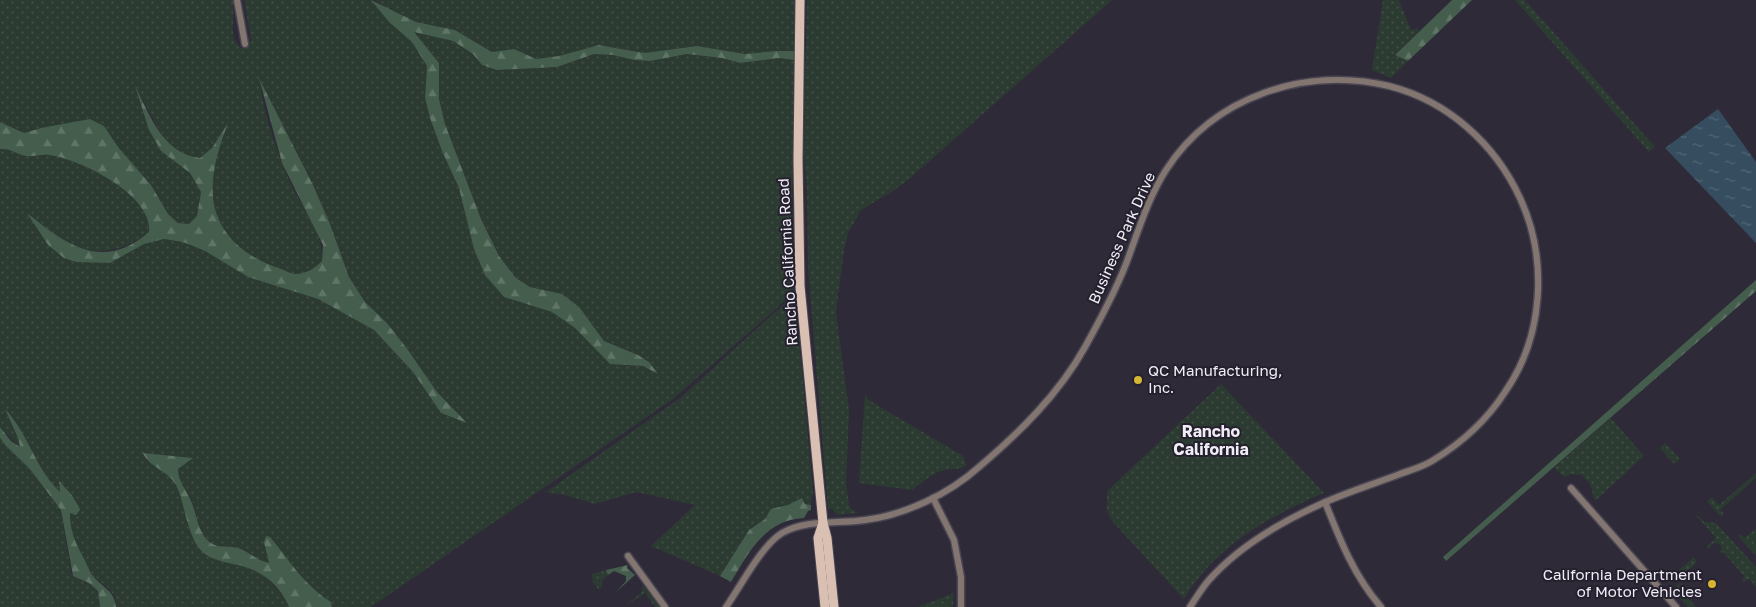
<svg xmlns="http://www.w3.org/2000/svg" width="1756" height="607" font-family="'Golos Text',sans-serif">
  <defs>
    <pattern id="green-dots" width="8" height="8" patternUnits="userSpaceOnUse" patternTransform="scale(1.25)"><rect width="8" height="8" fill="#2c3b31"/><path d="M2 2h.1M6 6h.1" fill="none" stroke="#414e45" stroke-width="1.8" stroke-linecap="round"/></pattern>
    <pattern id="forest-firs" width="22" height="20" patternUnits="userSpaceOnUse" patternTransform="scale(1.25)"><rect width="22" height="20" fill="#445d4c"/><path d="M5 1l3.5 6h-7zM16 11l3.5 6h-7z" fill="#5f7566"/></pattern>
    <pattern id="water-ripples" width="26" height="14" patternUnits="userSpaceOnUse" patternTransform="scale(1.25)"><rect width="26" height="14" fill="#354d5e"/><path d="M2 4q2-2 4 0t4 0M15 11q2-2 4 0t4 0" fill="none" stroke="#536776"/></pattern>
  </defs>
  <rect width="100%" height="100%" fill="#2e2a38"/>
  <!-- green -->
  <g fill="url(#green-dots)">
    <path d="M0,0h233v37l7,11h6l5,-9 -7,-39h129l16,22 23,20 15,24 -2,32 5,20 12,33 17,37 8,27 37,82 48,15 23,16 35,36 33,2 14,8 -8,-12 -11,-7 -34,-14 -42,-47 -32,-7 -14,-9 -17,-22 -18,-37 -36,-95 -6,-25v-36l-26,-31 40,9 20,13 9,11 15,5 60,-3 37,-13 19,1 21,5 16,1 37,-7 35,4 18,5 39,-5 15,2 -2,143 1,88 -16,17 -104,91 -302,208h-39l-1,-5 -14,-8 -26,-28 -25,-13 4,10c-12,-3 -18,-8 -28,-14 -7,-3 -16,-2 -23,-3 -21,-4 -21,-29 -27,-45 -5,-10 -14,-20 -14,-32l14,-11 -49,-5 3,7 24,15 7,12 16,51 39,26 14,3 17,8 21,20 5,12h-173l-1,-10 -7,-9 -14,-11 -18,-30 -4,-12 -2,-23 -11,-30 1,11 -17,-19 -27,-53 -10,-10 12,27 2,10 -20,-21v-278c10,-1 16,5 26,7 7,1 15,-2 23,-1 32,4 103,40 100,77 -22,18 -53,26 -80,13 -15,-8 -27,-21 -41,-31l20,31 46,17 16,1 34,-19 20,-5 19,3 22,9 43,26 70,22 56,31 39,42 28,41 25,9 -29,-30 -29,-42 -21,-27 -22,-21 -16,-25 -19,-53 -17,-39 -53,-105c1,28 22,89 36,114 13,23 27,39 26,67 -7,7 -16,13 -27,13 -4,0 -10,-4 -15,-5 -28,-9 -58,-30 -65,-60 -8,-35 3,-52 12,-83l-15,22 -12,10c-41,-5 -43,-41 -64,-68l13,40 12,21 29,22 11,19 -4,24 -8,8 -11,-1 -10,-9 -17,-29 -33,-38 -15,-21 -62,2 -17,5 -24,-11z"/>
    <path d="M375,0h420l-1,51h-18l-31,3 -48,-8 -53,7 -45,-8 -40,11 -23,3 -22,-10 -21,3 -38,-22 -39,-8 -26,-11z"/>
    <path d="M807,0h305l-203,179 -13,10 -35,21 -13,23 -4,18 -8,61 13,98 -3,75 4,23 8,5 -21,2 -5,-6h-4l-20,-242 -1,-76 -4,-45z"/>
    <path d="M1383,0h16l12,30 6,-2 2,3 -24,24 13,6 -17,17 -19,-8z"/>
    <path d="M1515,0h10l130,147 -6,5z"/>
    <path d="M795,294l18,198 -2,13 -3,1 -6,-8 -53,32 -29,46 -69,-30 44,-41 -59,-13 -41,12 -30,-9 -19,-3 134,-94z"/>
    <path d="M1221,384l103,109c-55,23 -108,53 -140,106l-73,-79 -4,-10v-19z"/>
    <path d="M865,394l2,5 96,57 4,9c-9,6 -14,3 -23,5 -12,3 -23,14 -32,20l-53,-7z"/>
    <path d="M1611,418l33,38 -49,45 -5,-17 -8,-9 -11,-1 -7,3 -10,-9z"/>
    <path d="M0,438l6,8 23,22 32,42 10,62 2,4 16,7 9,8 2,16h-100z"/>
    <path d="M1665,443l15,16 -6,5 -14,-16z"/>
    <path d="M1756,473v5l-36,32 4,4 -3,3 -14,-16 5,-4 7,8z"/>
    <path d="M1694,513l11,9 11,1 40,44v20l-7,-8 -5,3 -2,-2 2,-4 -21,-24 -5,2 4,-5 -2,-5 -7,-1 -4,6 -2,-3 9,-8z"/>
    <path d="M1756,528v28l-18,-20 2,-2 5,4z"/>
    <path d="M1694,557l3,5c-8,9 -17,13 -27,21l-4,-2z"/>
    <path d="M606,570l2,5 -6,6v6l-4,2 -5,-7 -1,-8z"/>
    <path d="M1680,583l3,1 -4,3 17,20h-8l-13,-14v-5z"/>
    <path d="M643,586l17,21h-5l-10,-14 -21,14 19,-16 -2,-3z"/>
    <path d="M954,593l-1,14h-35z"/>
  </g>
  <!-- forest -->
  <g fill="url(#forest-firs)">
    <path d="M371,0l45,22 39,8 37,22 22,-3 22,10 23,-3 40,-11 45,8 53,-7 48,8 31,-3h18v9l-15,-2 -39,5 -18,-5 -35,-4 -37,7 -16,-1 -21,-5 -19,-1 -37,13 -60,3 -15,-5 -9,-11 -20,-13 -39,-9 25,31v36l6,25 36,95 18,37 17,22 14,9 32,7 17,13 25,34 34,14 11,7 9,12 -15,-8 -33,-2 -35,-36 -23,-16 -48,-15 -19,-22 -11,-26 -15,-61 -17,-37 -12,-33 -5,-20 2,-32 -15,-24 -23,-20z"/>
    <path d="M1452,0h20l-64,61 -13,-6z"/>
    <path d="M259,78l54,107 17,39 19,53 16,25 22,21 21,27 29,42 30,31 -26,-10 -28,-41 -39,-42 -56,-31 -70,-22 -43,-26 -22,-9 -19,-3 -20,5 -34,19 -34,-1 -12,-4 -16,-13 -21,-32c40,32 75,59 122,19 4,-37 -69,-73 -100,-77 -8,-1 -16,2 -23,1 -10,-2 -16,-8 -26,-7v-27l24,11 17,-5 49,-9 14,7 14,21 33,38 17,29 10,9 11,1 8,-8 4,-24 -11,-19 -29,-22 -12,-21 -14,-44c15,29 28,68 65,72l12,-10 16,-25c-10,28 -20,56 -13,86 8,31 37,51 66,60 4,1 10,5 14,5 11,0 20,-6 27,-13l1,-16 -41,-82z"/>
    <path d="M1756,280v11l-310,270 -3,-4z"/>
    <path d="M5,409c24,25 29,58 55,83l-1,-11 12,13 8,13 1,3 -4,5 -6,-2c0,18 5,29 13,44 4,6 6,15 11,20 10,12 20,13 22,30h-16l-2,-16 -9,-8 -16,-7 -12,-66 -32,-42 -23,-22 -6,-8v-11l11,14 9,6 -2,-9z"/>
    <path d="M143,453l50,5 -15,11c0,12 9,22 13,32 7,15 7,40 27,45 7,1 17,0 23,3 11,5 14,10 28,14l-5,-21 2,-6 4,1c20,24 34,48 61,65l1,5h-43c-7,-19 -24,-34 -44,-40 -13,-4 -29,-5 -40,-13 -17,-12 -20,-49 -28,-67 -8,-17 -28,-19 -34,-34z"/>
    <path d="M802,498l3,6 6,1v5l-3,1 -4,7c-39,2 -55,34 -73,64l-11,-6 29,-46 16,-11 6,-10 17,-4z"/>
    <path d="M628,565l-1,3 8,7 -19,17 10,-11v-5l-12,-5 -6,4 -2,-5z"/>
  </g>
  <!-- water -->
  <path fill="url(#water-ripples)" d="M1718,109l38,53v81l-91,-95z"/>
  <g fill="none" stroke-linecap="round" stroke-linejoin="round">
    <!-- minor casing -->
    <g stroke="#494553" stroke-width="9">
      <g id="minor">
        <path d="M237,0l8,44"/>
        <path d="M1571,488l105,119"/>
        <path d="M933,498l21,42 7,37v30"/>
        <path d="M1325,502c15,38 29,74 56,105"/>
        <path d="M628,556l37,51"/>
        <path d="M726,607c15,-21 35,-61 56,-74 24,-14 56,-9 83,-13 40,-5 84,-26 114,-53 40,-34 80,-73 106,-120 15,-27 30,-55 41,-83 12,-32 22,-66 40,-94 48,-74 140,-104 223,-84 59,15 106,58 131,112 28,61 24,138 -15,194 -18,28 -45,52 -73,69 -10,6 -21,9 -32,13 -26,10 -53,18 -79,30 -40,18 -82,42 -112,76 -7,8 -13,18 -19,27"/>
      </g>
    </g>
    <!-- major casing -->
    <g stroke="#494553" stroke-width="11">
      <g id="major">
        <path d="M800,0l-2,160 2,126 23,237 4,15 7,69"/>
        <path d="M823,523l-5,15 7,69"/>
      </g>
    </g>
    <!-- minor -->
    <use href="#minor" stroke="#837670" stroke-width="6"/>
    <!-- major -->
    <use href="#major" stroke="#dac0b3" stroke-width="9"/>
  </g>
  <!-- markers -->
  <g fill="#d5b534" stroke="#25202d" stroke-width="2">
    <circle cx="1138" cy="380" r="5"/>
    <circle cx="1712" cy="584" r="5"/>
  </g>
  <g text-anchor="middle" stroke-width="4" stroke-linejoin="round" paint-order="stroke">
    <!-- street labels -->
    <g font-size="15" fill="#f0edf6" stroke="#25202d">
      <text transform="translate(1122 238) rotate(-66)" y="5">Business Park Drive</text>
      <text transform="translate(788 262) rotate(-93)" y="5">Rancho California Road</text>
    </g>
    <!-- poi labels -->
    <g font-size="15" fill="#f0edf6" stroke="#25202d" text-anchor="start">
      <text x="1148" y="376">QC Manufacturing,<tspan x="1148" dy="17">Inc.</tspan></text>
      <text x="1702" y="580" text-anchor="end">California Department<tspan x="1702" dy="17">of Motor Vehicles</tspan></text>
    </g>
    <!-- neighbourhood labels -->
    <g font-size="16" font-weight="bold" fill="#f0edf6" stroke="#25202d">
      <text x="1211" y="437">Rancho<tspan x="1211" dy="18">California</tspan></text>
    </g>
  </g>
</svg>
